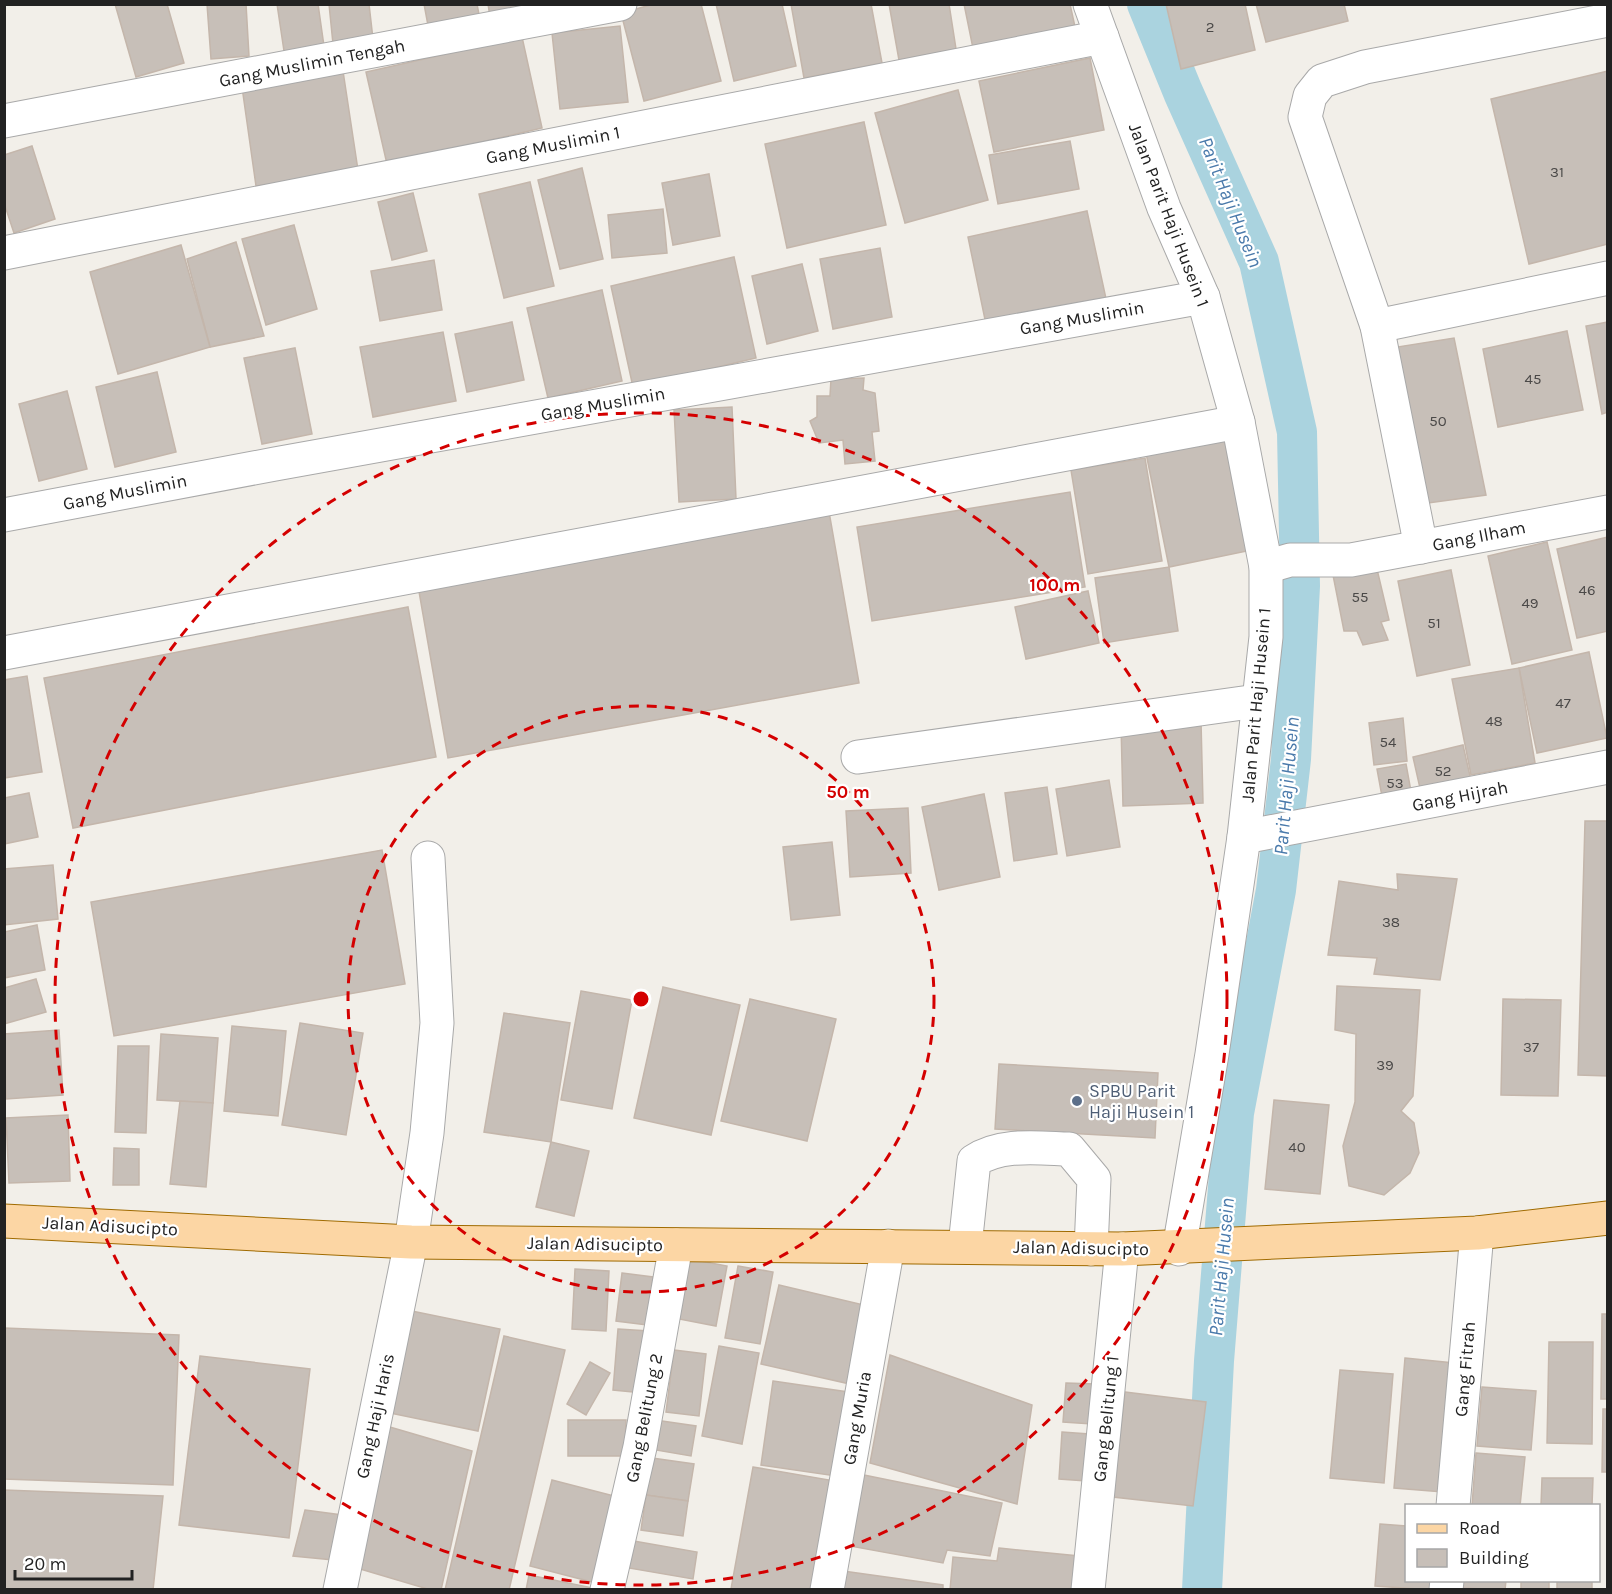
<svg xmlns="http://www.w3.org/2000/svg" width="1612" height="1594" font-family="Karla,sans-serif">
  <rect width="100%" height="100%" fill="#f2efe9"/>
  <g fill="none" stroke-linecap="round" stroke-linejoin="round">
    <!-- canal -->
    <path stroke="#aad3df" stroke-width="40" d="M1147,4l36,88 76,170 38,170 3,154 -9,173 -15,131 -42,223 -20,248 -12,229"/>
  </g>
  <!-- building -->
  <g fill="#c7bfb8" stroke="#c4b6ab" stroke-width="1.5">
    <path d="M115,4h52l17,59 -48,14z"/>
    <path d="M207,4h39l3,52 -38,3z"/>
    <path d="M277,4h41l6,42 -40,5z"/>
    <path d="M329,4h40l4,35 -40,5z"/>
    <path d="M424,4h53l4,21 -51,11z"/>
    <path d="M488,4h100l-98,13z"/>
    <path d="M654,4h47l20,77 -77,20 -23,-88z"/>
    <path d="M716,4h66l14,62 -62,15z"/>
    <path d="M791,4h80l11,59 -78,15z"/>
    <path d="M889,4h60l7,45 -57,11z"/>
    <path d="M964,4h106l7,32 -102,22z"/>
    <path d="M1166,4h79l10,46 -74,19z"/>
    <path d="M1256,4h88l4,17 -82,21z"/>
    <path d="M620,26l8,76 -68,7 -8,-76z"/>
    <path d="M522,37l20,91 -155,36 -21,-92z"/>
    <path d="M1090,58l14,72 -110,22 -15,-71z"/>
    <path d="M343,71l15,99 -102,16 -14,-99z"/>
    <path d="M1608,71v173l-79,20 -38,-165z"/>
    <path d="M958,90l30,110 -83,23 -30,-110z"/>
    <path d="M864,122l22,103 -99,23 -22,-104z"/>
    <path d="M1070,141l9,48 -81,15 -9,-49z"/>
    <path d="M32,146l23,73 -41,14 -10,-30v-48z"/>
    <path d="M582,168l21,91 -43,10 -22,-89z"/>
    <path d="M709,174l11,62 -47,9 -11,-62z"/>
    <path d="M530,182l24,104 -50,12 -25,-104z"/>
    <path d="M413,193l14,58 -35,9 -14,-58z"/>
    <path d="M663,209l4,44 -55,5 -4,-43z"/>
    <path d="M1087,211l21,97 -120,26 -20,-97z"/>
    <path d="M294,225l23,84 -51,16 -24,-86z"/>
    <path d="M236,242l28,94 -54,11 -23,-88z"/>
    <path d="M181,245l29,102 -92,27 -28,-102z"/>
    <path d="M880,248l12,69 -59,12 -13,-70z"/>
    <path d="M734,257l22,101 -123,29 -22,-101z"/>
    <path d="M434,260l8,50 -62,11 -9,-50z"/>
    <path d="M802,264l16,67 -51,13 -15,-68z"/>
    <path d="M602,290l20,91 -74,17 -21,-90z"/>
    <path d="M512,322l12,58 -57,12 -12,-58z"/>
    <path d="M1608,322v90l-6,2 -16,-88z"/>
    <path d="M1567,331l16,79 -85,17 -15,-78z"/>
    <path d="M443,332l13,69 -83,16 -13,-70z"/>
    <path d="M1454,338l32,157 -65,9 -30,-156z"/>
    <path d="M295,348l17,86 -50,10 -18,-86z"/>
    <path d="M157,372l19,80 -61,15 -19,-80z"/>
    <path d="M864,378l-1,12 12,3 4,38 -7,1 3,29 -30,3 -2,-24 -24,3 -9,-22 7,-4v-21h13l1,-17z"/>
    <path d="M67,391l20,78 -48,12 -20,-77z"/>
    <path d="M732,407l4,92 -57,3 -5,-92z"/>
    <path d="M1224,437l23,114 -78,16 -23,-114z"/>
    <path d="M1145,458l17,103 -74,13 -17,-104z"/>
    <path d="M1070,492l15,95 -213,34 -15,-94z"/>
    <path d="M828,506l31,177 -411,75 -31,-178z"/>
    <path d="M1608,537v94l-31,7 -20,-89z"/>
    <path d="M1547,542l25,108 -60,14 -24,-108z"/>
    <path d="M1376,565l13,55 -8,2 7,18 -25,5 -6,-14h-13l-11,-56z"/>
    <path d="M1169,567l9,64 -74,12 -9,-65z"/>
    <path d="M1451,570l19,95 -53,11 -19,-95z"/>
    <path d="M1088,591l11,52 -73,16 -11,-52z"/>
    <path d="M408,607l28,150 -363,71 -29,-150z"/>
    <path d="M1589,652l18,86 -70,15 -18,-85z"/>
    <path d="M1519,668l16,95 -64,12 -19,-96z"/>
    <path d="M27,676l15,96 -38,6v-98z"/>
    <path d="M1403,718l4,43 -33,4 -5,-42z"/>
    <path d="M1201,721l2,82 -80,3 -2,-82z"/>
    <path d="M1463,745l9,40 -50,12 -9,-40z"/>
    <path d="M1406,764l6,33 -29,5 -6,-33z"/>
    <path d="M1109,780l11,67 -53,9 -11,-67z"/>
    <path d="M1047,787l10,67 -43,7 -9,-68z"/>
    <path d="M29,793l9,44 -34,7v-46z"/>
    <path d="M984,794l16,83 -61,13 -17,-83z"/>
    <path d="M908,808l3,65 -61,4 -4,-66z"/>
    <path d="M1585,821h23v255l-30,-1z"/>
    <path d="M832,842l8,73 -49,5 -8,-73z"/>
    <path d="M382,850l23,134 -291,52 -23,-134z"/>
    <path d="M53,865l5,54 -54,6v-56z"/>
    <path d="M1397,874l60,5 -17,101 -66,-6 3,-16 -49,-3 11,-74 59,9z"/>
    <path d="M37,925l8,45 -41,8v-46z"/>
    <path d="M36,979l10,33 -42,12v-36z"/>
    <path d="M1337,986l83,4 -7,106 -12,15 13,12 5,30 -9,20 -26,22 -35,-9 -6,-40 12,-44 1,-68 -21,-4z"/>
    <path d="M663,987l77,18 -29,130 -77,-17z"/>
    <path d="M581,991l51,9 -20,109 -51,-9z"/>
    <path d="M750,999l86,20 -29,122 -86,-20z"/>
    <path d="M1503,999l58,1 -3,96 -57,-1z"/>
    <path d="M504,1013l66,10 -19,119 -67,-10z"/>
    <path d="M300,1023l63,10 -17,102 -64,-10z"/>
    <path d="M232,1026l54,5 -8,85 -54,-5z"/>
    <path d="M59,1030l4,65 -57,4 -2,-65z"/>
    <path d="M161,1034l57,4 -5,65 -56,-3z"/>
    <path d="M118,1046h31l-3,87 -31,-1z"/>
    <path d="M999,1064l159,9 -3,65 -160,-9z"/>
    <path d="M1274,1100l55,5 -9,89 -55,-5z"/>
    <path d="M180,1101l33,2 -7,84 -36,-3z"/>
    <path d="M68,1115l2,66 -61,2 -3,-65z"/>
    <path d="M551,1142l38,9 -15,65 -38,-9z"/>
    <path d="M114,1148l25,1v36h-26z"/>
    <path d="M690,1259l37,7 -11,60 -37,-7z"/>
    <path d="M738,1266l35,6 -13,72 -35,-6z"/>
    <path d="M575,1269l34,2 -3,60 -34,-2z"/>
    <path d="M622,1273l31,4 -6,48 -31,-4z"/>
    <path d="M779,1285l89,21 -18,78 -89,-20z"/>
    <path d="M402,1309l98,20 -22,102 -98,-20z"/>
    <path d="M1602,1314h6v85h-7z"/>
    <path d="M4,1328l175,7 -6,150 -169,-6z"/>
    <path d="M618,1329l31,2 -6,62 -30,-3z"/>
    <path d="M504,1336l61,14 -56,240h-64z"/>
    <path d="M1549,1342h44l-1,102 -45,-1z"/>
    <path d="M719,1346l40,7 -17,91 -40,-8z"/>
    <path d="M674,1350l32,4 -7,62 -33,-4z"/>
    <path d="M890,1355l142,50 -15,99 -147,-41z"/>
    <path d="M200,1356l110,13 -21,169 -110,-13z"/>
    <path d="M1405,1358l49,5 -11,129 -49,-4z"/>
    <path d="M590,1362l20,11 -24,42 -19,-11z"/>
    <path d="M1340,1370l53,4 -9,109 -54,-5z"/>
    <path d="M773,1381l82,12 -12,84 -82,-12z"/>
    <path d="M1066,1383l29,1 -3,40 -29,-2z"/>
    <path d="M1482,1387l54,4 -5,59 -54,-4z"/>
    <path d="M1125,1392l81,10 -13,104 -80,-9z"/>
    <path d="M1603,1409h5v63h-6z"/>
    <path d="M568,1420h58l-1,36h-57z"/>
    <path d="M655,1420l41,6 -5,30 -41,-7z"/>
    <path d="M383,1425l89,26 -31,139h-10l-81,-24z"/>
    <path d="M1062,1432l27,2 -3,47 -27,-2z"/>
    <path d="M1476,1453l49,4 -5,49h-48z"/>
    <path d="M652,1458l42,6 -6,37 -42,-6z"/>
    <path d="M753,1467l82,14 -20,109 -84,-1z"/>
    <path d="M864,1475l138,28 -12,53 -43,-6 -4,13 -93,-17z"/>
    <path d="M1542,1478h51l-1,28h-51z"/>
    <path d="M552,1480l66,17 -22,86 -66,-17z"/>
    <path d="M4,1490l159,6 -10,94h-149z"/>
    <path d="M646,1495l42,6 -5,35 -42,-6z"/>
    <path d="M305,1510l37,5 -9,45 -40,-4z"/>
    <path d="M1380,1524l26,2v54h26v10l-57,-4z"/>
    <path d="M628,1540l69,12 -4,27 -70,-12z"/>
    <path d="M999,1548l80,8 -5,34h-124l3,-33 44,4z"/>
    <path d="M843,1571l100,14v5h-102z"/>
    <path d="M529,1575l64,13v2h-67z"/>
    <path d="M1464,1580h42l-1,10 -42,-2z"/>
    <rect x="1521" y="1580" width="28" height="10"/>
    <rect x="1557" y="1580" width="35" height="10"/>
  </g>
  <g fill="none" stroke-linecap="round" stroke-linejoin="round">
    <!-- minor casing -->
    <g stroke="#a9a9a9" stroke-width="35">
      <g id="minor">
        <path d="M1090,4l74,204 39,89 35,125 28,145v70l-22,200 -32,217 -33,195"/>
        <path d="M4,121l616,-117"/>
        <path d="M4,253l1098,-216"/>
        <path d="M1377,326l231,-48"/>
        <path d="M4,515l271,-51 928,-167"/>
        <path d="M1421,547l-44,-221 -72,-209 5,-21 12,-15 43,-14 243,-47"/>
        <path d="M1266,567l24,-7h61l257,-48"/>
        <path d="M4,653l1234,-231"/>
        <path d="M858,757l399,-56"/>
        <path d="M1244,837l364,-70"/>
        <path d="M965,1246l9,-85c27,-18 63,-13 95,-12l25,30 -3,70"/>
        <path d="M1453,1506l24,-273"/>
        <path d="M340,1590l71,-348 16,-109 10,-110 -9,-165"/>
        <path d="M607,1590l33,-143 36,-202"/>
        <path d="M827,1590l61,-344"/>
        <path d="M1088,1590l34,-341"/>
        <path d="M1446,1590l1,-10"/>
      </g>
    </g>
    <!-- major casing -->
    <g stroke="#a06b00" stroke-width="35">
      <path id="major" d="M4,1221l407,21 711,7 355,-16 131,-15"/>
    </g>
    <!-- minor -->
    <use href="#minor" stroke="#fff" stroke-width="33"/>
    <!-- major -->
    <use href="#major" stroke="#fcd6a4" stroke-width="33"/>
  </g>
  <!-- distance rings -->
  <g fill="none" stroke="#d40000" stroke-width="3" stroke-dasharray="10 8">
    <circle cx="641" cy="999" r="293"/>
    <circle cx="641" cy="999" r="586"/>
  </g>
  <!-- markers -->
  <circle fill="#5c6f8a" stroke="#fff" stroke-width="2" cx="1077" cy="1101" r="6"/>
  <g text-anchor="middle" stroke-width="4.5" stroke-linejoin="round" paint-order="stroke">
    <!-- number labels -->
    <g font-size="15" fill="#4b4948">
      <text x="1210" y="32">2</text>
      <text x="1557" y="177">31</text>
      <text x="1533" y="384">45</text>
      <text x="1438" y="426">50</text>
      <text x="1587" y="595">46</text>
      <text x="1360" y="602">55</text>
      <text x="1530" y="608">49</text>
      <text x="1434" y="628">51</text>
      <text x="1563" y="708">47</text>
      <text x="1494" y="726">48</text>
      <text x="1388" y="747">54</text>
      <text x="1443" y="776">52</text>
      <text x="1395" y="788">53</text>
      <text x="1391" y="927">38</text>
      <text x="1531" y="1052">37</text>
      <text x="1385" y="1070">39</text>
      <text x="1297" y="1152">40</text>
    </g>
    <!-- street labels -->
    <g font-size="18" fill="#222" stroke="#fff">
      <text transform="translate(312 63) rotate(-11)" y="6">Gang Muslimin Tengah</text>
      <text transform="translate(553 145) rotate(-11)" y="6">Gang Muslimin 1</text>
      <text transform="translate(1169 215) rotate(69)" y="6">Jalan Parit Haji Husein 1</text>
      <text transform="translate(1082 318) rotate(-10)" y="6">Gang Muslimin</text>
      <text transform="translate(603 404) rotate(-10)" y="6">Gang Muslimin</text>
      <text transform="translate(125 492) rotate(-11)" y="6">Gang Muslimin</text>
      <text transform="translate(1479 536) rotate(-11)" y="6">Gang Ilham</text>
      <text transform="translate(1256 705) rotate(-85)" y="6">Jalan Parit Haji Husein 1</text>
      <text transform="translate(1460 796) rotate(-11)" y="6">Gang Hijrah</text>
      <text transform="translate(110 1226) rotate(3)" y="6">Jalan Adisucipto</text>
      <text transform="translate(595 1244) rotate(1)" y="6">Jalan Adisucipto</text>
      <text transform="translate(1081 1248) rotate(1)" y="6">Jalan Adisucipto</text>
      <text transform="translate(1465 1369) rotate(-85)" y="6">Gang Fitrah</text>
      <text transform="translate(375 1416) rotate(-78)" y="6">Gang Haji Haris</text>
      <text transform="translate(644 1418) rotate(-79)" y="6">Gang Belitung 2</text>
      <text transform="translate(857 1418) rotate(-80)" y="6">Gang Muria</text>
      <text transform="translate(1106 1419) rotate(-84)" y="6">Gang Belitung 1</text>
    </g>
    <!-- service labels -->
    <g font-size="18" fill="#4e5e75" stroke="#fff" text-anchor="start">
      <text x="1089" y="1097">SPBU Parit<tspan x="1089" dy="21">Haji Husein 1</tspan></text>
    </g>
    <!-- water labels -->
    <g font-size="20" font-style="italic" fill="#4a7aab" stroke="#fff">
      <text transform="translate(1231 202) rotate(68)" y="7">Parit Haji Husein</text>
      <text transform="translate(1286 786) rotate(-85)" y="7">Parit Haji Husein</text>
      <text transform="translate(1221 1267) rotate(-85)" y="7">Parit Haji Husein</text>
    </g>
  </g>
  <circle cx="641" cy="999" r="9" fill="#d40000" stroke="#fff" stroke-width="3"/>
  <g font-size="18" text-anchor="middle" font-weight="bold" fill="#d40000" stroke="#fff" stroke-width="4.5" stroke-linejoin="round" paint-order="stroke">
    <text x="1055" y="591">100 m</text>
    <text x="848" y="798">50 m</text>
  </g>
  <!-- border -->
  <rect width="1612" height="1594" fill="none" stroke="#222222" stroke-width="12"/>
  <!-- legend -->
  <rect x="1405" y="1504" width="195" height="78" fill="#ffffff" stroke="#a7a7a7" stroke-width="1.5"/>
  <rect x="1417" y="1524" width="30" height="9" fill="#fcd6a4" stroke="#a7a7a7" stroke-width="1.5"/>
  <text x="1459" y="1534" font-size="18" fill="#222222">Road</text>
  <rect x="1417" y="1549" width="30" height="18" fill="#c7bfb8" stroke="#a7a7a7" stroke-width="1.5"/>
  <text x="1459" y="1564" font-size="18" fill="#222222">Building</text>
  <!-- scale -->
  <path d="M15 1570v9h117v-9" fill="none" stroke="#222222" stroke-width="3"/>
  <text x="24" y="1570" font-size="18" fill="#222222" stroke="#ffffff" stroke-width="4.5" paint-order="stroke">20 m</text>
</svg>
